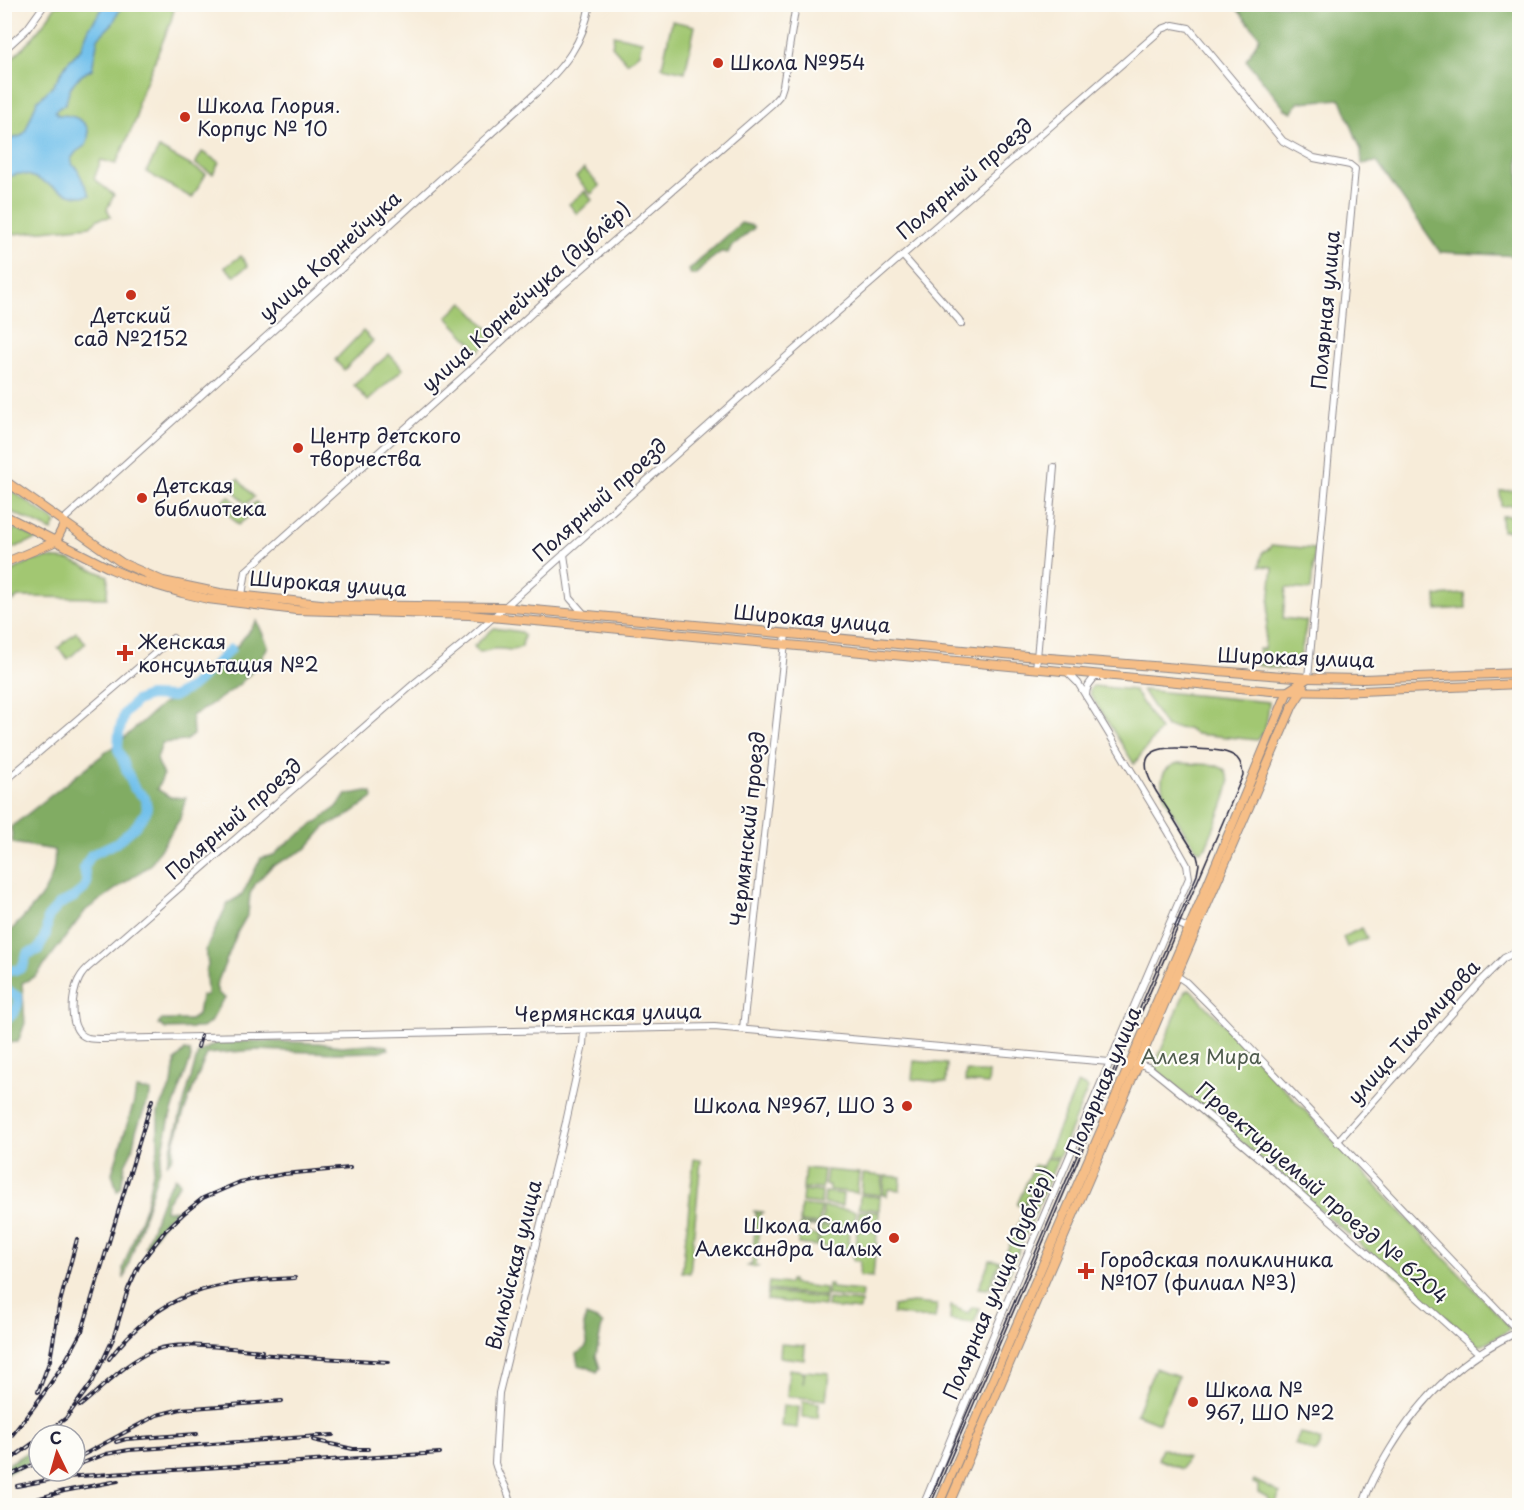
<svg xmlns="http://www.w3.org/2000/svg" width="1524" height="1510" font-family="'Playpen Sans',sans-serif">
  <rect width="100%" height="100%" fill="#fdfcf7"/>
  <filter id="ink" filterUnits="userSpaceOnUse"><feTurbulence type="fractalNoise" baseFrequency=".0167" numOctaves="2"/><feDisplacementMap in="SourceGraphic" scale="12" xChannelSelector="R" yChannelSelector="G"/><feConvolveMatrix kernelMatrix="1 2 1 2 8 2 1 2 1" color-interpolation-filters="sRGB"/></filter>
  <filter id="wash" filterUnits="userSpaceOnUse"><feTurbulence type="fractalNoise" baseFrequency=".008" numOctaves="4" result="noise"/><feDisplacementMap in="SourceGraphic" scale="24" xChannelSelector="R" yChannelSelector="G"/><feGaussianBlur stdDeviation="1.35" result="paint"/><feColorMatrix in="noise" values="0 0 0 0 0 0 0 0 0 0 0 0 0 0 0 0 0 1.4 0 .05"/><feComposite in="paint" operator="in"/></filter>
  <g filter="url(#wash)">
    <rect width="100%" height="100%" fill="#f7ecd9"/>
    <!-- green -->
    <g fill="#a2c772" stroke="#627456" stroke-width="1.5">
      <path d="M56,5h119l-4,16 -33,81 -1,15 -21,47 -15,-4 -7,19 20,16 -7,14 4,8 -13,2 -8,7 -85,9v-171c22,-18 37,-35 51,-59z"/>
      <path d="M672,21l23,5 -10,46 -23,-5z"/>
      <path d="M614,35l28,6 -3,12 -12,10 -15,-17z"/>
      <path d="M159,148l47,26 -14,24 -46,-26z"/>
      <path d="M202,152l17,10 -6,12 -18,-10z"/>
      <path d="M584,169l16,17 -9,8 -15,-17z"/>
      <path d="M585,191l7,9 -15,14 -8,-10z"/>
      <path d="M241,256l7,10 -14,10 -9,-9z"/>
      <path d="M463,302l32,34 -16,15 -32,-34z"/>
      <path d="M363,331l10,10 -29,29 -9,-10z"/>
      <path d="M389,354l14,15 -35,32 -14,-16z"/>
      <path d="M238,479l16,18 -8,7 -16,-17z"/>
      <path d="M5,486l51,36 -4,9 -47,-22z"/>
      <path d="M1519,490v15l-18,1 -1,-15z"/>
      <path d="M229,496l15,15 12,-9 5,5 -23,18 -18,-21z"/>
      <path d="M1519,515v15l-17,1 -1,-15z"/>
      <path d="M16,528l21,11 -32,12v-12z"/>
      <path d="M1271,545l44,4 -4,41 -25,-2 -3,30 24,3 -8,42c-11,10 -29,4 -42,2l2,-16h5l9,-82 -13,-1 2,-13 8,-5z"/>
      <path d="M47,558l23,2 38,16 -1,22 -89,-1 -4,4 -9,-12v-14l24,-13z"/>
      <path d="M1465,594l1,14 -29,2 -1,-14z"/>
      <path d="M494,628l27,4 3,4 -2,10c-9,8 -19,1 -29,3 -6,1 -9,3 -15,3l-4,-6z"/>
      <path d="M76,632l10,11 -18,16 -10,-11z"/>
      <path d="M1093,686l41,4 26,40 -26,34 -44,-70v-5z"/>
      <path d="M1142,690l127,12c-1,12 -2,30 -12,38l-61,-6 -9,-5 -21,-2z"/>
      <path d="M1178,763l37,2 9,4c2,4 5,9 5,13 -1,16 -17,49 -23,65l-6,4 -4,-3c-13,-21 -58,-73 -18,-85z"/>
      <path d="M1362,928l5,10 -20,9 -4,-10z"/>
      <path d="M1190,989l318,336 1,4 -3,3 -27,14 -325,-278 31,-77z"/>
      <path d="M914,1061l33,3 -1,19 -34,-4z"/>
      <path d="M966,1071l23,2 -1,11 -23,-2z"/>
      <path d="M1078,1083l10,5 -29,69 -12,-1z"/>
      <path d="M1046,1158l12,1 -56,131 -11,-1z"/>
      <path d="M694,1159l7,1 -11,113 -8,-1z"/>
      <path d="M1034,1165l7,1 -17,40 -7,-1z"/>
      <path d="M805,1168l19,2 -2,19 -19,-1z"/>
      <path d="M827,1170l32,3 -2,20 -28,-3v-5h-4z"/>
      <path d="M863,1174l20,2 -2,19 -20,-2z"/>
      <path d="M885,1176l16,1 -1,13 -12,-1 -1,7 -4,-1z"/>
      <path d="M803,1190l19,2 -1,12 -19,-2z"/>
      <path d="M825,1192l18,2 -1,12 -18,-2z"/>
      <path d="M860,1195l20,2 -1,13 -20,-2z"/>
      <path d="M801,1205l20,2 -2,17 -19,-2z"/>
      <path d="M823,1207l33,4 -2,16 -32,-3z"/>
      <path d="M753,1211l11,1 -4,1 -4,52 4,2 -12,-1 4,-2 4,-51z"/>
      <path d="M859,1211l20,1 -1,17 -21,-2z"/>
      <path d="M800,1224l19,2 -12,1v7l11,1 -1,11 -19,-2z"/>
      <path d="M821,1226l28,3 -1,15h5l-1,5 -33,-3z"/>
      <path d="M857,1230l20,2 -1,20 -21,-2z"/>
      <path d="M853,1253l22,2 -2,22 -14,-1 1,-15 -7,-1z"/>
      <path d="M990,1260l10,1 -12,28 -10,-1z"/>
      <path d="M790,1280h2v4l33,4v8l-57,-6 1,-8 20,2z"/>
      <path d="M828,1284h3v4l31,3 -1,8 -34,-4z"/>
      <path d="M768,1292l57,6 -1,8 -57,-6z"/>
      <path d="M828,1299l33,3 -1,8 -33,-3z"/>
      <path d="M912,1303l25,2 -2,14 -42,-5v-8z"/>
      <path d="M951,1306l17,7 4,-6 8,1 -6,15 -24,-3z"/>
      <path d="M781,1344l24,2 -1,14 -24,-3z"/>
      <path d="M1155,1368l23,9 -19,46 -23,-9z"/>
      <path d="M789,1369l14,2v13l2,-13 24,2 -3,27 -39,-4z"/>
      <path d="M803,1401l16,2 -1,15 -16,-1z"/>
      <path d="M783,1405l16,2 -2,21 -16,-2z"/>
      <path d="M1300,1433l21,8 -5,12 -21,-9z"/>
      <path d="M1162,1448l25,10 -5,11 -24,-10z"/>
      <path d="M1254,1480l26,13 -5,12 -5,-1 -3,-7 -9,-5v-7l-5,-2z"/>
    </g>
    <!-- forest -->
    <g fill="#81ac64" stroke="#526750" stroke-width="1.5">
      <path d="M1234,5h285v251l-79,-4 -63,-90 -15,2 -1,-14 -20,-51 -42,3 -7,10 -7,-3 -39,-49 14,-23z"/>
      <path d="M741,223l12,3 1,2 -23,19 -3,6 -7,-1 -12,9 -12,14h-6l-2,-5z"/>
      <path d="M257,621l11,25c-16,36 -44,50 -76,70l1,19 -8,6 -23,2 -5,16 6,17 -6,13 13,8 16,1 -6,21 -30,46 -64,45 -50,66 -14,7 3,40 -7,19 -13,1v-106c23,-26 54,-49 49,-87l-41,-7 -2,-16 113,-89 37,-33 36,-19 33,-31z"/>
      <path d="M366,791l6,2 1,5 -29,20 -18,8 -20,23 -34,17 -16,17 -6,11 -2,20 -10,17 -22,55 2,7 7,5c-11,10 -9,25 -24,30l-35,1 -8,-5 4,-4h28l8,-5 3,-19 6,-1 -1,-24 2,-6 -2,-16 22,-46 14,-8 19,-37 13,-3 7,-7 56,-41 9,-12z"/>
      <path d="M262,1041l56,2 23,3 28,-2 18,2 2,3 -13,3 -40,1 -79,-3 -50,4c-12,28 -23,57 -32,86 -2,8 0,16 -6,22l-2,1 31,-110 20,-11z"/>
      <path d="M185,1050l5,2 1,6 -21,59 -12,55 -34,107 -1,-11 23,-64 12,-55v-37l14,-28 3,-23z"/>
      <path d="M136,1089l15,2v2l-15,38 -4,20 -7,14 -4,22 -4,4 -5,-18 22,-71z"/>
      <path d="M175,1177l5,6 -14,20 -1,8 13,-1 -12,9 -19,28h-2l20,-54z"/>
      <path d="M586,1316l13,5 4,4 -2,5 -5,26 4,12 -3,4 -10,-5 -9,-2 -2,-11c20,-10 7,-15 8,-29 0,-3 1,-6 2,-9z"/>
      <path d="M39,1445v13l-34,16v-8z"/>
    </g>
    <!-- water -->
    <path fill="#70bfeb" stroke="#497093" stroke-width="1.5" d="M104,4l18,1 -9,18 -15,15 -6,31c-17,9 -22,15 -26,34l-11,8 3,4c19,-1 37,9 28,30l-10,7 -5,7 2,7 3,1 14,28c-25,7 -49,-22 -72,-21 -4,1 -9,3 -13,4v-23l2,-3v-6l3,-7 11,-3 4,-4 12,-31 16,-15 14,-23 13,-13 9,-22 12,-17z"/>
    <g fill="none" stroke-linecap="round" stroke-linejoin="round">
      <!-- river -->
      <g stroke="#70bfeb" stroke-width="10">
        <path d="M4,971l13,-1 6,-3 4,-13 11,-4 8,-16 2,-17 12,-13 14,-7 10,-8 3,-6 -3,-15 7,-13 25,-12 19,-16 11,-15 1,-5 -2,-9 -11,-10 -16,-39 1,-16 5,-19 12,-13 13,-5 24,1 20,-11 38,-37"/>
        <path d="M4,988l14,9c1,11 -4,18 -14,23"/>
      </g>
    </g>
  </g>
  <g filter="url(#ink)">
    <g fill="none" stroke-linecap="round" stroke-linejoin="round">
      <!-- minor casing -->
      <g stroke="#8c878a" stroke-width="8">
        <g id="minor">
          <path d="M4,50l23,-21 18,-25"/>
          <path d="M903,256l56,64 2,4"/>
          <path d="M62,521l475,-429c28,-27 46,-48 53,-88"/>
          <path d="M564,554l6,44 14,16"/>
          <path d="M242,595l4,-24 229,-205 71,-66 226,-196 8,-9 3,-9 13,-82"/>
          <path d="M1036,669l18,-202"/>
          <path d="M1308,678l47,-509 -5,-4 -36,-7 -31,-17 -94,-113 -16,-3 -11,4 -407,355 -285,254 -53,43 -325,283c-5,4 -10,9 -13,15 -8,15 -12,53 9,59 5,1 10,1 15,1l611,-12 429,38 7,3c113,90 221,188 329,285"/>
          <path d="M1086,696c0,-9 3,-12 9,-19h7"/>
          <path d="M4,782l169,-144"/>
          <path d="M1172,921l16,7"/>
          <path d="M1177,976l9,6 26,26 306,323"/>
          <path d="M743,1028l43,-394"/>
          <path d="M1337,1142l144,-161 23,-23 16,-8"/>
          <path d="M511,1506c-1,-17 -12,-27 -16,-43l4,-70 67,-271 17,-77 1,-15"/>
          <path d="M923,1506l89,-216 177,-412 -2,-13 -18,-32 -91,-150 -11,-11"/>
          <path d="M1363,1506c5,-20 16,-38 26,-55 31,-52 74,-95 131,-120"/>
        </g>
      </g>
      <!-- major casing -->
      <g stroke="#8c878a" stroke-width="10">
        <g id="major">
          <path d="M4,480l118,83 41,18 57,12 110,12 172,2 535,50 271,21 55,1 157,-6"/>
          <path d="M4,515l107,54 24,10 47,14 26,6 88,11 173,5 88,8 714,68 67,1 182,-8"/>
          <path d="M4,563l48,-20 6,-6 7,-14"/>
          <path d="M938,1506l263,-606 87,-209 20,-13"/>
          <path d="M948,1506l345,-801 11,-17"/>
        </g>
      </g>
      <!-- minor -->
      <use href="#minor" stroke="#fff" stroke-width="6"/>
      <!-- major -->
      <use href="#major" stroke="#f6be87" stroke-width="8"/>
      <!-- tram -->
      <path stroke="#22223b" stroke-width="1.5" d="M927,1506l270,-631 2,-11 -2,-8c-11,-16 -20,-32 -30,-48 -7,-11 -17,-23 -20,-37 -7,-29 33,-23 50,-22 12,1 30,0 40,9 5,6 5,10 6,17l-313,731"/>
      <!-- rail casing -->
      <g stroke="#22223b" stroke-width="4">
        <g id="rail">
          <path d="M198,1047l3,-11"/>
          <path d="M255,1354l134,8"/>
          <path d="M109,1359c53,-69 103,-77 186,-81"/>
          <path d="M38,1392l12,-32 9,-54 18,-67"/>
          <path d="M80,1406c24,-19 46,-45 75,-56 24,-10 79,-1 107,1"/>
          <path d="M44,1435l22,-17 27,-37 20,-42 15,-50 11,-24 26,-34 18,-17 20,-16 37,-16 44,-8 66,-6"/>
          <path d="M313,1440l40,9h15"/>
          <path d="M116,1442l10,-3 71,-5"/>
          <path d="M4,1445c30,-37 57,-73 78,-114l70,-231"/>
          <path d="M83,1455l74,-40 24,-6 101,-8"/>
          <path d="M4,1464l35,-25"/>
          <path d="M75,1466l31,-12 23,-4 204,-15"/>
          <path d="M4,1478l35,-16"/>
          <path d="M17,1486l47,-9 376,-24"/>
          <path d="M13,1506l51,-15 54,-10"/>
        </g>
      </g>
      <!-- rail -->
      <use href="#rail" stroke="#fdfcf7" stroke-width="1.5" stroke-dasharray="4.5" stroke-linecap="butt"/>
    </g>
  </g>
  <!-- markers -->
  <g fill="#c8321e" stroke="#fdfcf7" stroke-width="2">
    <circle cx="718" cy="63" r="6"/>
    <circle cx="185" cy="117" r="6"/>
    <circle cx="131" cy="295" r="6"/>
    <circle cx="298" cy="448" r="6"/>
    <circle cx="142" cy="498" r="6"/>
    <path d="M122 644h6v6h6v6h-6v6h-6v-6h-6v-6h6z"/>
    <circle cx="907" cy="1106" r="6"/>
    <circle cx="894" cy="1238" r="6"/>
    <path d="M1083 1262h6v6h6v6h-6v6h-6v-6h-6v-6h6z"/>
    <circle cx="1193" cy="1402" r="6"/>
  </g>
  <g text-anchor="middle" stroke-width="4.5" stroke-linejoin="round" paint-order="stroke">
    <!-- poi labels -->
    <g font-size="20" fill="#22223b" stroke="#fdfcf7" text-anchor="start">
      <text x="730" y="70">Школа №954</text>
      <text x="197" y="113">Школа Глория.<tspan x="197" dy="23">Корпус № 10</tspan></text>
      <text x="131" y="323" text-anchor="middle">Детский<tspan x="131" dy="23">сад №2152</tspan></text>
      <text x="310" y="443">Центр детского<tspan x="310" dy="23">творчества</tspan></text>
      <text x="154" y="493">Детская<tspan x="154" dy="23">библиотека</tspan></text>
      <text x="138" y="649">Женская<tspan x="138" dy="23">консультация №2</tspan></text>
      <text x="895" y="1113" text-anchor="end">Школа №967, ШО 3</text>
      <text x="882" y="1233" text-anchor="end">Школа Самбо<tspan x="882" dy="23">Александра Чалых</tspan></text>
      <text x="1100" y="1267">Городская поликлиника<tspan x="1100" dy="23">№107 (филиал №3)</tspan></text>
      <text x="1205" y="1397">Школа №<tspan x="1205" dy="23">967, ШО №2</tspan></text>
    </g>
    <!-- street labels -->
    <g font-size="20" fill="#22223b" stroke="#fdfcf7">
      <text transform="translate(965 179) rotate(-41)" y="7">Полярный проезд</text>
      <text transform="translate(330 256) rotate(-42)" y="7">улица Корнейчука</text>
      <text transform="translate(526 297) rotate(-42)" y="7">улица Корнейчука (дублёр)</text>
      <text transform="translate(1326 310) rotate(-85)" y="7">Полярная улица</text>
      <text transform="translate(600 500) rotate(-42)" y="7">Полярный проезд</text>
      <text transform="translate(328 584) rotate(4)" y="7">Широкая улица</text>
      <text transform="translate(812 619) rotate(5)" y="7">Широкая улица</text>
      <text transform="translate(1296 658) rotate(2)" y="7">Широкая улица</text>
      <text transform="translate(234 819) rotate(-41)" y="7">Полярный проезд</text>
      <text transform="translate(748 829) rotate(-84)" y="7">Чермянский проезд</text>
      <text transform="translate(608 1013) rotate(-1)" y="7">Чермянская улица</text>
      <text transform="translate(1414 1032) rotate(-48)" y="7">улица Тихомирова</text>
      <text transform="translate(1104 1081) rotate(-67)" y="7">Полярная улица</text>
      <text transform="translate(1322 1193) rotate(41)" y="7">Проектируемый проезд № 6204</text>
      <text transform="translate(514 1265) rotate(-76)" y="7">Вилюйская улица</text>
      <text transform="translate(998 1284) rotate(-67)" y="7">Полярная улица (дублёр)</text>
    </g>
    <!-- park labels -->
    <g font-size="20" fill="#4f5c4e" stroke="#fdfcf7">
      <text x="1201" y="1064">Аллея Мира</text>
    </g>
  </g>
  <!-- margin -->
  <rect width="1524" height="1510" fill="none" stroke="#fdfcf7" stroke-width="24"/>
  <!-- north arrow -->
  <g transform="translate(57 1453) rotate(355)"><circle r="28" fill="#fdfcf7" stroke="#a5a5ac" stroke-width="1.5"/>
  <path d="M0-4.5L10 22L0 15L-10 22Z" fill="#c8321e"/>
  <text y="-9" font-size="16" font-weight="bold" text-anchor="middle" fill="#22223b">С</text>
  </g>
</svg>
